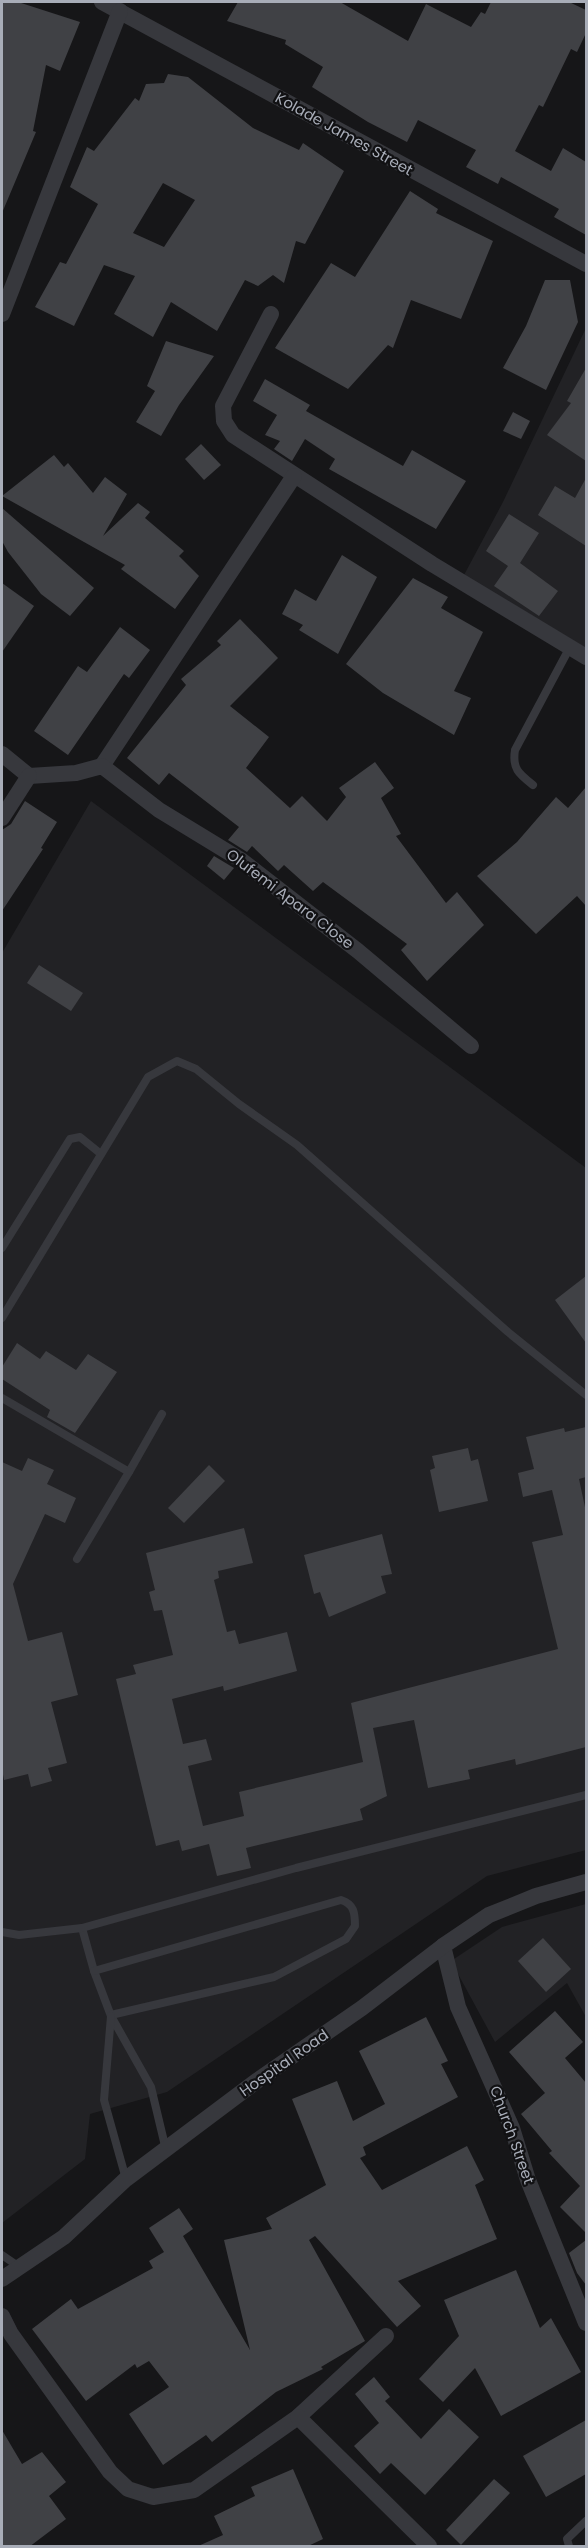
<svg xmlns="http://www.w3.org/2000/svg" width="588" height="2548" font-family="Poppins,sans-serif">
  <rect width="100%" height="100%" fill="#161618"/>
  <!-- built -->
  <g fill="#222225">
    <path d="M586,328v320l-122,-73 39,-73z"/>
    <path d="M91,801l495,367v682l-99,26 -320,216 -77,22 -5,45 -83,64v-1270z"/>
    <path d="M586,1904v113l-19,-34 -72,59 -44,-81 51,-34z"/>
  </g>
  <!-- building -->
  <g fill="#404145" fill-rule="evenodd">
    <path d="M2,2h16l62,20 -20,49 -14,-6 -13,66 3,1 -34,81z"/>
    <path d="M238,2h102l68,39 18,-37 45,23 10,-15 4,2 6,-12h78l17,8v23l-9,19 -6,-3 -28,58 -4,-2 -24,46 36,20 12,-23 23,14v73l-32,-18 5,-8 -58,-32 -3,7 -32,-17 10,-17 -58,-30 -11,22 -39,-20 -56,-35 11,-20 -38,-23 1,-4 -59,-19z"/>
    <path d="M168,74l20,3 65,51 46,22 4,-7 41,28 -39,73 -9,-3 -12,42 -11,-8 -15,11 -13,-6 -28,51 -46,-29 -18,35 -39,-23 21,-38 -31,-11 -30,61 -39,-19 25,-45 6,2 32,-60 -28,-17 17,-40 7,4 41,-53 4,3 7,-17 18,-1zM163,183l32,17 -31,47 -31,-14z"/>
    <path d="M410,191l28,18 -2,4 57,28 -32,78 -50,-19 -18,48 -5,-3 -40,44 -73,-41 56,-85 24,14z"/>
    <path d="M545,280h25l8,42 -32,68 -43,-22 23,-42z"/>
    <path d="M166,341l48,15 -35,49 -18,31 -25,-14 19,-31 -8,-5z"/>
    <path d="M586,368v93l-39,-26 24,-32 -4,-2z"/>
    <path d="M265,379l45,26 -4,6 97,55 9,-16 54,31 -30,48 -107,-60 6,-10 -30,-20 -13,22 -18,-12 6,-8 -15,-6 12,-20 -24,-14z"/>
    <path d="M513,412l17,9 -9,18 -18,-8z"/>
    <path d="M201,444l20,21 -17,15 -19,-21z"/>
    <path d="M54,455l10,12 4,-4 25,30 12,-16 22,17 -24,42 35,-33 12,9 -5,6 39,33 -5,5 20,20 -24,33 -54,-40 4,-4 -123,-69z"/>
    <path d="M586,478v68l-48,-31 17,-29 20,12z"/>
    <path d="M2,508l92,80 -24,28 -29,-22 -33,-42 -6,-11z"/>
    <path d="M509,514l30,19 -19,30 38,28 -19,25 -45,-30 14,-20 -22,-15z"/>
    <path d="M342,555l35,22 -39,77 -39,-24 4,-5 -21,-11 13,-25 21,12z"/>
    <path d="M413,578l35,19 -7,11 42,24 -29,59 17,7 -17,37 -71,-42 -37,-29z"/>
    <path d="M2,583l32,23 -32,46z"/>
    <path d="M240,619l38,39 -48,48 39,31 -23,31 44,40 12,-12 25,25 19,-24 -7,-9 36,-26 19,26 -13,10 20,36 -5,2 50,67 11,-11 27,33 -57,56 -26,-31 6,-6 -84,-62 -10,9 -29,-26 -6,6 -26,-25 -5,6 -19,-12 11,-13 -70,-54 -10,12 -32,-27 59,-73 -5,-6 40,-34 -4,-4z"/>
    <path d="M120,627l30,23 -21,28 -5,-4 -56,81 -34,-24 44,-65 9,6z"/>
    <path d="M586,787v119l-9,-10 -41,38 -59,-58 40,-34 39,-45 12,11z"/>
    <path d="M25,801l32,21 -16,26 2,1 -41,62v-81l9,-6z"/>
    <path d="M214,856l20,12 -10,12 -17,-14z"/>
    <path d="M39,965l44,28 -12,18 -44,-28z"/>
    <path d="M586,1276v67l-31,-43z"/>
    <path d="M17,1343l23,16 6,-8 30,19 12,-16 29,18 -42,61 -28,-16 3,-7 -48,-31v-12z"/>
    <path d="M586,1427v50l-7,2 7,33v235l-70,18 -1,-6 -47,11 2,9 -42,9 -14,-68 -41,8 14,68 -27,13 3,11 -117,28 5,20 -34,8 -8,-32 -27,7 -3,-11 -23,6 -40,-167 20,-5 -3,-9 40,-10 -11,-45 -8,1 -5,-19 6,-2 -9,-37 98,-25 9,35 -35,8 1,7 -5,2 13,52 8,-2 4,14 48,-12 10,39 -73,20 -1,-5 -51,13 11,45 23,-5 6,21 -24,6 15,60 41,-10 -5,-24 124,-30 -12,-59 207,-54 -26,-107 31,-7 -11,-45 -29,7 -5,-24 16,-4 -8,-32 38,-9 1,4z"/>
    <path d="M468,1448l3,13 7,-2 10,42 -49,11 -9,-42 5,-2 -3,-12z"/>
    <path d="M28,1458l26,12 -7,14 29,14 -11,25 -20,-9 -32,70 15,57 34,-9 16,63 -27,7 16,61 -19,5 4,13 -21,6 -3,-13 -24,6 -2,-11v-307l20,9z"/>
    <path d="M209,1465l16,16 -41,42 -16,-15z"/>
    <path d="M382,1534l10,40 -11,2 5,17 -57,24 -9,-25 -6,2 -10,-39z"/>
    <path d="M543,1938l28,31 -25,23 -28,-31z"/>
    <path d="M555,2011l28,31 -18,16 21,25v150l-26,-26 20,-21 -31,-33 3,-2 -31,-37 24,-21 -36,-41z"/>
    <path d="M426,2017l22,44 -7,3 17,33 -95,50 3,8 -6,3 22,32 85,-44 17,34 -9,5 22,54 -99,42 23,25 -24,21 -82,-91 -6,4 56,101 -44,26 2,2 -47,23 -64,50 -6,-7 -43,30 -34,-51 40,-27 -20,-26 -12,7 -2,-4 -49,37 -54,-72 39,-30 7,10 75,-41 -4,-7 15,-9 -15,-24 30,-20 14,21 -10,7 67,114 -26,-110 48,-11 -6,-11 60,-33 -34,-86 45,-18 16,40 32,-17 -26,-53z"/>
    <path d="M586,2240v45l-9,-12 -8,-20z"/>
    <path d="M516,2270l24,58 11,-10 30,54 -80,44 -26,-48 -32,34 -24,-23 40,-43 -15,-36z"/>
    <path d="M374,2377l16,20 -5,4 36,38 28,-30 30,28 -54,58 -34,-32 -11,11 -26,-28 25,-23 -24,-29z"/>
    <path d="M586,2420v54l-40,23 -23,-41z"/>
    <path d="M2,2430l20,34 20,-12 24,30 -17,14 17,23 -37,28h-27z"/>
    <path d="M293,2469l30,70 -17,8h-110l27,-12 -9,-19 41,-20 -4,-9z"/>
    <path d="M494,2479l16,14 -49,52 -15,-15z"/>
  </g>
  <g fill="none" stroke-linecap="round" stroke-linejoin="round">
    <!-- lane -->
    <g stroke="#37383d" stroke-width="8">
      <path d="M533,785c-14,-11 -21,-16 -18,-35l55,-103"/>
      <path d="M2,1248l68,-109 10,-2 21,17"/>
      <path d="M2,1318l146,-241 29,-16 19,8 43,35 58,41 211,187 78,63"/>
      <path d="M2,1398l127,74 33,-58"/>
      <path d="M77,1559l52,-87"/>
      <path d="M82,1928l12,43 17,45 40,71 15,63"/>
      <path d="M2,1932l17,3 63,-7 214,-60 290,-73"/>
      <path d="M94,1971l247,-71c13,4 14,13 14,26l-9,13 -72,38 -163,38"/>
      <path d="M111,2016l-7,84 22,79"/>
      <path d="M2,2255l16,11"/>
      <path d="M569,2546l-2,-7 19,-18"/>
    </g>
    <!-- street -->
    <g stroke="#37383d" stroke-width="16">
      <path d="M102,2l484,262"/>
      <path d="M2,314l118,-303"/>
      <path d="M271,314l-48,92 1,15 9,14 199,129 154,93"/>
      <path d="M2,754l27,22"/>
      <path d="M102,766l192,-290"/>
      <path d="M29,776l47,-3 26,-7 57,44 82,50 117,91 113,95"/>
      <path d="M2,818l27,-42"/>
      <path d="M443,1946l15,61 54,121 16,52 58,143"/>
      <path d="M2,2279l62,-42 62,-58 132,-99 104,-72 81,-62 46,-31 47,-19 50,-14"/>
      <path d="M2,2316l9,18 99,138 18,17 25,8 41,-7 104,-73 88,-81"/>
      <path d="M298,2417l131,129"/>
    </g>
  </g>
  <g text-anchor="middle" stroke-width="4.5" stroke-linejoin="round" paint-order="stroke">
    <!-- street labels -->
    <g font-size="15" fill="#a8adb8" stroke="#111113">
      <text transform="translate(344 134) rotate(29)" y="5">Kolade James Street</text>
      <text transform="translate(290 899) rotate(37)" y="5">Olufemi Apara Close</text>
      <text transform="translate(284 2063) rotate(-35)" y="5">Hospital Road</text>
      <text transform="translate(512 2135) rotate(70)" y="5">Church Street</text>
    </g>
  </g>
  <!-- border -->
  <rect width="588" height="2548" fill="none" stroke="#a8adb8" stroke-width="6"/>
</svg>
